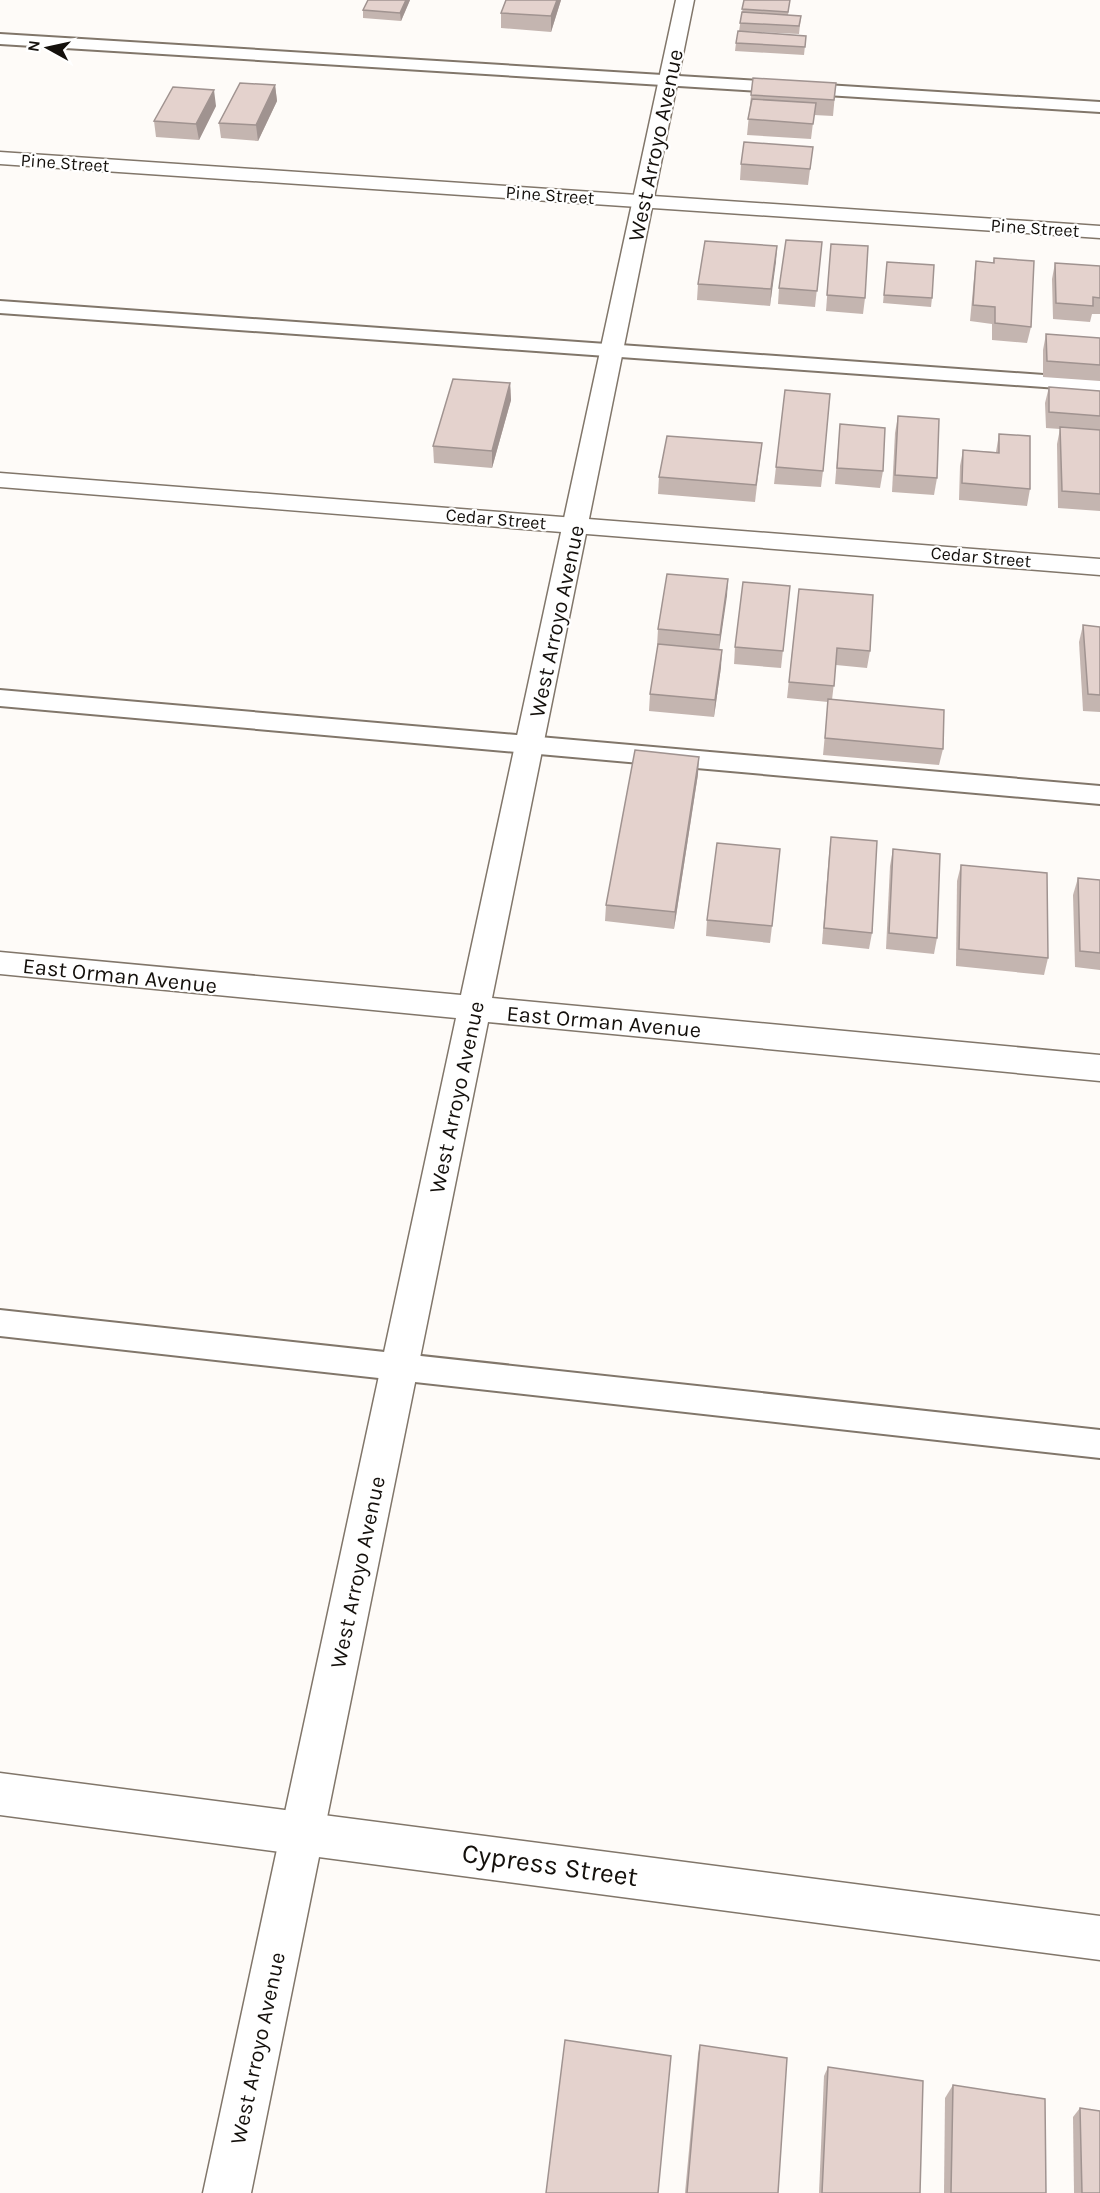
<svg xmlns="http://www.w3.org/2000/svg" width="1100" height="2193" font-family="Karla,sans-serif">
  <rect width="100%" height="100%" fill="#fefbf8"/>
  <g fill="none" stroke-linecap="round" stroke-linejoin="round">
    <!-- lane casing -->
    <g stroke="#81766a" stroke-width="4">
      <g id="lane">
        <path d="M0,34l1100,68v10l-1100,-68z"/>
        <path d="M0,301l1100,78v12l-1100,-78z"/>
        <path d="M0,690l1100,96v18l-1100,-98z"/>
        <path d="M0,1310l1100,120v28l-1100,-122z"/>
      </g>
    </g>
    <!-- street casing -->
    <g stroke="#81766a" stroke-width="3">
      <g id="street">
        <path d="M0,152l1100,74v12l-1100,-74z"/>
        <path d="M0,473l1100,86v16l-1100,-88z"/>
        <path d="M0,1773l1100,143v44l-1100,-145z"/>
      </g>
    </g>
    <!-- secondary casing -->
    <g stroke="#81766a" stroke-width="3">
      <path id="secondary" d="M676,0h18l-202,998 608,57v26l-612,-59 -237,1171h-48l253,-1175 -456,-44v-22l461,43z"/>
    </g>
    <!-- lane -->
    <use href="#lane" fill="#fff" fill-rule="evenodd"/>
    <!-- street -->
    <use href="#street" fill="#fff" fill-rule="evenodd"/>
    <!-- secondary -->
    <use href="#secondary" fill="#fff" fill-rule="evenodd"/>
  </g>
  <!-- wall -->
  <g fill="#c4b5b0">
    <path d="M368,0h42l-9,21 -38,-3v-8z"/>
    <path d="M506,0h55l-10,32 -50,-4v-15z"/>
    <path d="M744,0h46l-2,15 13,1 -2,18 -60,-3z"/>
    <path d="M806,36l-2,19 -69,-4 1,-8z"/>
    <path d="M836,83l-3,33 -19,-1 -3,24 -64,-4 4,-40z"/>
    <path d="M275,85l2,16 -19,40 -37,-3 -2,-15z"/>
    <path d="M216,106l-17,34 -43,-3 -2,-16z"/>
    <path d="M813,147l-5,38 -68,-5 1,-16z"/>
    <path d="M822,242l-7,65 -37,-3 1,-16z"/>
    <path d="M831,244l34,54 -2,16 -37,-3z"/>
    <path d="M777,246l-7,60 -73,-6 1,-16z"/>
    <path d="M994,258l37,69 -4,16 -35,-3v-16l-22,-3 4,-43 2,-17 17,2z"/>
    <path d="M887,262l45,36 -1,9 -48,-4z"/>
    <path d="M1055,263l45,3v48h-8l-2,8 -37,-3 -1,-40z"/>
    <path d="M1046,334l54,4v43l-57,-4v-27z"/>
    <path d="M510,383l1,17 -19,68 -58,-5 -1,-17z"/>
    <path d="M1049,387l51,4v120l-42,-3 -1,-64 3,-15 -14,-1 -1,-25z"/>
    <path d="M785,390l38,81 -2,16 -47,-3z"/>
    <path d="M898,416l39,62 -3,17 -42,-3 3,-59z"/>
    <path d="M840,424l43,47 -3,17 -45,-4z"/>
    <path d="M999,434l31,55 -3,17 -68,-6 1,-34 3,-16 33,2z"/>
    <path d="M762,443l-7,59 -97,-8 1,-17z"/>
    <path d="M728,579l-9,71 2,17 -7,50 -65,-6 1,-17 8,-48h-1l1,-17z"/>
    <path d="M790,586l-9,82 -47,-4 1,-17z"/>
    <path d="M799,589l71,62 -3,17 -31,-3 -4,35 111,49 -4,16 -116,-10 5,-53 -41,-4z"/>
    <path d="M1083,625l17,2v85l-17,-1 -4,-69z"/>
    <path d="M698,774l-24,155 -69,-8 1,-16z"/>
    <path d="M831,837l41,96 -3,16 -47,-5 7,-90z"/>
    <path d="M893,849l44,89 -3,16 -48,-5 4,-83z"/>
    <path d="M961,865l87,93 -4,17 -88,-9 1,-85z"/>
    <path d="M1078,878l22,2v90l-25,-3 -2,-72z"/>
    <path d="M707,920l65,6 -2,17 -64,-7z"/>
    <path d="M700,2045l78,148h-93l13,-139z"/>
    <path d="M828,2067l92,126h-101l5,-117z"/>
    <path d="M953,2085l93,108h-102l1,-95z"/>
    <path d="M1080,2108l20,85h-26l-1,-76z"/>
  </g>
  <!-- shaded-wall -->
  <g fill="#a09390">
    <path d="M406,0h4l-9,21 -1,-8z"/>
    <path d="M557,0h4l-10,32v-16z"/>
    <path d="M275,85l2,16 -19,40 -2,-16z"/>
    <path d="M214,90l2,16 -17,34 -3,-16z"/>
    <path d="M777,246l-1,16 -6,44 1,-17z"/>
    <path d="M510,383l1,17 -19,68v-17z"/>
    <path d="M728,579l-1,17 -8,55 1,-16z"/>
    <path d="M722,650l-1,17 -7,50 1,-17z"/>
    <path d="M699,757l-1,17 -24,155 1,-17z"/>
  </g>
  <!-- building -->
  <g fill="#e4d2cd" stroke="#a09390" stroke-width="1.5">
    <path d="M368,0h38l-6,13 -37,-3z"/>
    <path d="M506,0h51l-6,16 -50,-3z"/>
    <path d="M744,0h46l-2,12 -46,-3z"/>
    <path d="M742,12l59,4 -2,10 -59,-3z"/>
    <path d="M738,31l68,5 -1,11 -69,-4z"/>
    <path d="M753,78l83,5 -2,17 -83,-5z"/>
    <path d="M240,83l35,2 -19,40 -37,-2z"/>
    <path d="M173,87l41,3 -18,34 -42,-3z"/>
    <path d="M752,99l64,4 -3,21 -65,-5z"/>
    <path d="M744,142l69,5 -3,22 -69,-5z"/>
    <path d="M786,240l36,2 -5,49 -38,-3z"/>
    <path d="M705,241l72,5 -6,43 -73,-5z"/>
    <path d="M831,244l37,2 -3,52 -38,-3z"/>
    <path d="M994,258l40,3 -3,66 -36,-4v-16l-22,-2 3,-44 18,2z"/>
    <path d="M887,262l47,3 -2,33 -48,-3z"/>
    <path d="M1055,263l45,3v32l-7,-1v9l-37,-3z"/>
    <path d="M1046,334l54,4v27l-53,-4z"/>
    <path d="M453,379l57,4 -18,68 -59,-5z"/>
    <path d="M1049,387l51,4v25l-51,-4z"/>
    <path d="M785,390l45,4 -7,77 -47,-4z"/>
    <path d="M898,416l41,3 -2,59 -42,-3z"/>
    <path d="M840,424l45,4 -2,43 -46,-3z"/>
    <path d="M1060,427l40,3v64l-38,-3z"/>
    <path d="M999,434l31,2v53l-68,-6 1,-33 36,3z"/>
    <path d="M667,436l95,7 -6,42 -97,-8z"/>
    <path d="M667,574l61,5 -8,56 -62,-6z"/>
    <path d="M743,582l47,4 -7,65 -48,-4z"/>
    <path d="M799,589l74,6 -3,56 -33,-3 -3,38 -45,-4z"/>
    <path d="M1083,625l17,2v68l-12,-1z"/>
    <path d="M658,644l64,6 -7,50 -65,-6z"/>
    <path d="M828,699l116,11 -1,39 -118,-11z"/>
    <path d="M635,750l64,7 -24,155 -69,-7z"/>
    <path d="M831,837l46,4 -5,92 -48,-5z"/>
    <path d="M717,843l63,6 -8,77 -65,-6z"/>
    <path d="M893,849l47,5 -3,84 -48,-5z"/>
    <path d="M961,865l86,8 1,85 -89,-9z"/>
    <path d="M1078,878l22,2v73l-20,-2z"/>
    <path d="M565,2040l106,16 -13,137h-112z"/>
    <path d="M700,2045l87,13 -9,135h-91z"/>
    <path d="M828,2067l95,14 -3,112h-98z"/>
    <path d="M953,2085l92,14 1,94h-95z"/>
    <path d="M1080,2108l20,3v82h-18z"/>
  </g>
  <g text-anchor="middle" stroke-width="4.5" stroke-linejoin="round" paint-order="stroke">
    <!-- far-street labels -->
    <g font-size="18" fill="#14100c" stroke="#fff">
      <text transform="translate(65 163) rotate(4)" y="6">Pine Street</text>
      <text transform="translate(550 195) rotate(4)" y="6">Pine Street</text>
      <text transform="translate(1035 228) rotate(4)" y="6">Pine Street</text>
      <text transform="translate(496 519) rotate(5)" y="6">Cedar Street</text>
      <text transform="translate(981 557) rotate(5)" y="6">Cedar Street</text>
    </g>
    <!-- street labels -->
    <g font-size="22" fill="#14100c" stroke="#fff">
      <text transform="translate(655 145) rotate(-78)" y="8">West Arroyo Avenue</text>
      <text transform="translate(556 621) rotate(-78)" y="8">West Arroyo Avenue</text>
      <text transform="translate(120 975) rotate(6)" y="8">East Orman Avenue</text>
      <text transform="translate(604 1021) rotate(5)" y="8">East Orman Avenue</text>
      <text transform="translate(456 1097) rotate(-78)" y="8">West Arroyo Avenue</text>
      <text transform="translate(357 1572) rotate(-78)" y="8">West Arroyo Avenue</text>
      <text transform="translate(257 2048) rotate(-78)" y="8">West Arroyo Avenue</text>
    </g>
    <!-- near-street labels -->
    <g font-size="27" fill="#14100c" stroke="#fff">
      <text transform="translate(550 1865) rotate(8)" y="9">Cypress Street</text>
    </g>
  </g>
  <!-- north arrow -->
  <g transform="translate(48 48) rotate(278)" stroke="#ffffff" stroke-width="4.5" paint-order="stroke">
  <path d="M0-4.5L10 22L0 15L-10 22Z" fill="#14100c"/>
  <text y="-9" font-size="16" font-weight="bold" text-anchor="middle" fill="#14100c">N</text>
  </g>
</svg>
